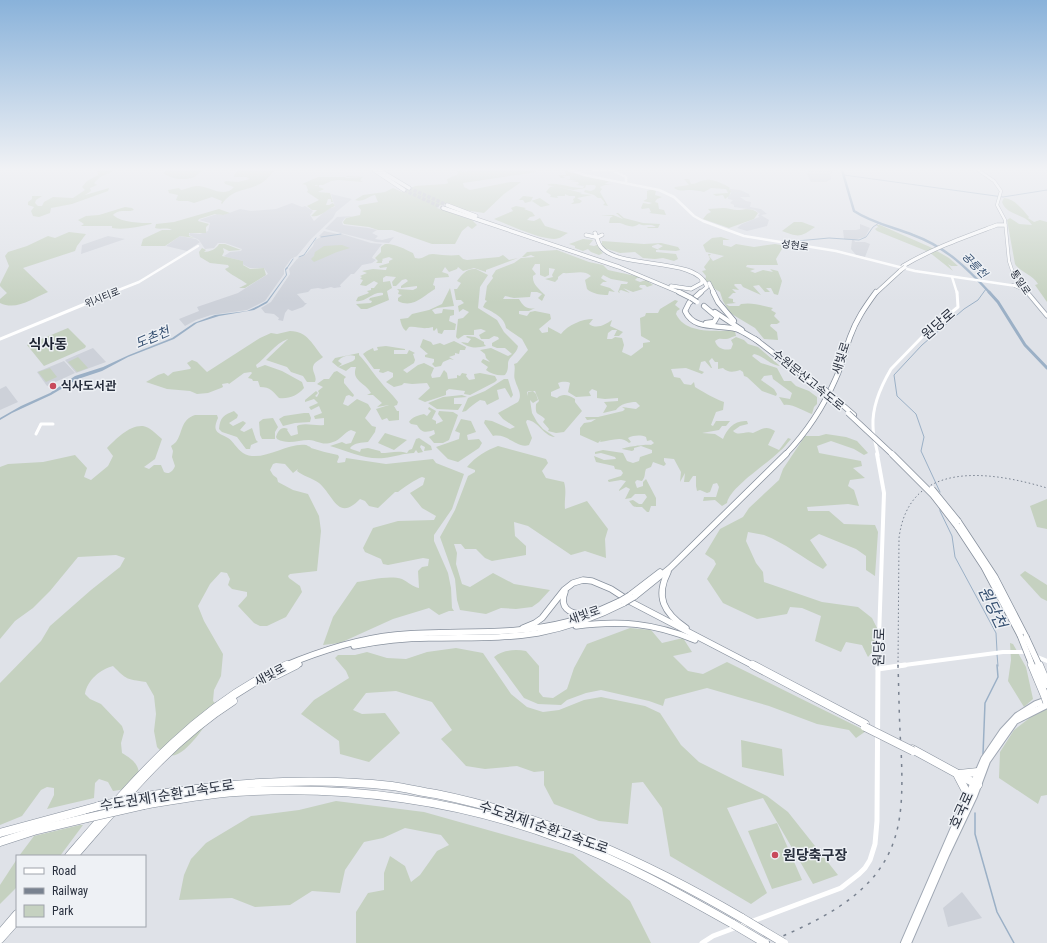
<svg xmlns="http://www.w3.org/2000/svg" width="1047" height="943" font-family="'Roboto Condensed','Noto Sans KR',sans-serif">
  <rect width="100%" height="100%" fill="#dfe2e8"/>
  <!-- built -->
  <g fill="#cdd1d9">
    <path d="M808,170h24l1,2 -3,2 1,5 -5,3h-15l-4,-8z"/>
    <path d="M730,189l10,1 9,4 1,3h-10l6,4 5,1 -1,5 11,2 6,5 -6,1 8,5 -2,6 -20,5 -10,-3 5,-4 17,-7 -1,-2 2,-1 -5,-4 -21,-3v-2l-4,-2 3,-3 -5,-1v-4l3,-1z"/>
    <path d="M331,194l21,5 -16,13 -3,6 -22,21 -14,17 -6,3 -7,10v5l-19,27 -18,9 -36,5 -15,5 -11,6 -6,-7 20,-8 -2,-4 41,-14 30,-19 -4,-6h-14l-8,-4 1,-3 -17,-4 -2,-1 6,-4 11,-1 1,-2 -17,-6h-7l-4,5 -9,1 -6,-9 -10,-5 1,-2 10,1 8,-3 2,-8 -11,-3 18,-6 5,1 7,-2 11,-4 11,2 25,-2 16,-6 10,4 3,-1 8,5 -3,4 4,6 15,-13 6,-1z"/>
    <path d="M353,216l-8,2 -3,4 1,3 25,3 9,2 -5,3 6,3 -3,3 7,1 12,-3 -5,6 -13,-1 -51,-13 12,-12z"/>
    <path d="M860,224l10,4 -5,9 -11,3 1,2h10l5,2 -5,13 -9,-2 -5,-6 1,-9 -8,-1 -1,-9h13l4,-1z"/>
    <path d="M324,231l14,3 -8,2 12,-2 29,9 11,1 -9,12 -1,2 4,2 -4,3 -10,2 -8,9h-3l-11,11 1,2 -7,1 -3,-1 -8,2 -5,-1 -7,1 -3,3 -11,2 8,9h2l-4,4 -11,4 -4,-2 -3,4 -2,8 -5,-1 1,-2 -5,-4 -9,-1 -4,-5 10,-6 19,-28 -1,-5 8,-10 9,-5 7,-8 2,-6 6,-3 -2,-1z"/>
    <path d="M108,236l17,3 -44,15 1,-9z"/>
    <path d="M180,236l16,3 4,3 -13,9 -21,-5z"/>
    <path d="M93,348l13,14 -30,11 -11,-13z"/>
    <path d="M64,361l11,12 -28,13 -10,-14z"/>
    <path d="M6,386l12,16 -18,8v-21z"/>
    <path d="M962,892l20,26 -34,9 -5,-19z"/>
  </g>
  <!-- green -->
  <g fill="#c5d1c0">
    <path d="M97,170h19l-16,7 -6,6 3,2 -7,3 1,3 -6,4 24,-7 -1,3 -36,13 -21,4 -1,5 -11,4 -6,-1 -2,-5 3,-4 -6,-2v-3l4,-3v-3h10l-6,4 -1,3 3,3h4l2,-4 9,-5 20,1 12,-8 -3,-3 5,-6 11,-6z"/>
    <path d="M168,170h36c-5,2 -6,5 -10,7 -10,4 -23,2 -31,-4z"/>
    <path d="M240,170h35c-5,5 -5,7 -12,12 -15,10 -29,5 -41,22l-1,-1 1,-2 -10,-4 -18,6 -6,-2h-9l-3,-1 2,-5 -9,-2 -1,-3 11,-2 2,2c6,-1 11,-4 16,-4 14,0 26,13 37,1l-9,-3 -1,-2 2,-1 12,1 12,-3 -4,-2h-12l1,-4z"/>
    <path d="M467,170h56l14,2 -74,11 1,4 6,3 40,-8h11l-17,12 -20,19 -20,-3 -16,-7 -10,3 -1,2 35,12 5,5 -5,4 -4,-3 -6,5 -7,13h-23l-40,-14h-14l-9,-3 -25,-3 -1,-2 3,-4 14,-3 1,-5 -3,-4 2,-1 18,-3 -3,-7c-7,1 -12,8 -20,5l8,-5 22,-3 8,-4 9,4 13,-6 30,-2 3,-1 -1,-4 11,-5 -1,-3 10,1z"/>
    <path d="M565,171l44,10 -4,3 8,1h-8l-5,2 2,2 -2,3 8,14 -5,-1 2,-2 -4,-5h-3l-4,-3 -10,-3 1,-2 6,1 4,-2 1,-3 -2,-1h-8l-1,3 -12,2 -26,-5c9,-4 24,4 36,3l1,-2 -8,-1 3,-1 -1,-2 -7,-1 6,-1h-10l3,-1v-3h-7l2,2h-4l-3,-3h8z"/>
    <path d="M347,176l-2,2 18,-1 -3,3 3,2 -24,-2 -8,1 -8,4h-8v1l4,-1v2l5,2 -6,3 12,1 3,9h-2v-3h-3l-2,6h3l4,-2 2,3c-9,3 -14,12 -24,10l6,-6h-5l-5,-4 12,-6 -12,-8 1,-2 -2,-5 -4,-1 16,-7h45z"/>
    <path d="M684,179h5l2,5c6,0 9,-4 15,-4 7,-1 18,4 24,8l-1,1 2,2 -2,5 -4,3 -2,-4 -7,1 -3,-2 15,-1 -2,-4 -15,-1 -7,4c-4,-1 -9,-2 -14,-2 -7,0 -10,2 -16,-2l1,-1 14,-2z"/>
    <path d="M555,186l27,7 -2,1 12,1 -15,3 5,3 -2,2 -8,1h-1l3,-2 -1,-3 2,-1v-2h-6l-4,-2v2h-8l1,2 -8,-1 1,-2 -5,-3 4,-5z"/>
    <path d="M652,189l4,2 -1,4 7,2 -5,2 -2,3 3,1 1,6 5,1 2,5 -17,-2 2,-1 -2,-4 -7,1 -1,-1 2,-5 6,1 3,-1 -9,-2 4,-2v-8z"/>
    <path d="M523,196l10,1 -2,4 9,-3 10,7 -9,2 -9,-6 -7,2 -2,-3h-4z"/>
    <path d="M1004,198c11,1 18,11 25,19l-1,1 6,4 6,-2 7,2v80l-12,-17 3,-1c-5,-9 -17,-11 -23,-20l-8,-44 3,-2 9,6 13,1c-8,-12 -25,-9 -30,-23z"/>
    <path d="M516,206l10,2 -2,1 8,3 3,4 -5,1 -3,3 7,1 6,-3 5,8 23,7c-4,2 -8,6 -14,6 -15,0 -45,-14 -60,-20l19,-8 -2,-3z"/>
    <path d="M125,207l7,1 2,2c-8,3 -14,-2 -21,5 9,8 28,8 39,8l-1,1c-13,3 -27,6 -39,4v-2h-31l3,-2 -6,-4 8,-4 13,-1z"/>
    <path d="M723,208c5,0 10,2 14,2 7,0 15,-3 21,3l-4,6 -25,9 -26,-9 4,-5 4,-2 -3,-3z"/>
    <path d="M219,209l11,4 -7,2 -8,-1 -16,5 -1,2 11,3 -3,3v6h-17v3l6,2 -15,-2 -15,10h-24l2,-7 19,-9h10c-5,-3 -12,0 -17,-2l1,-4 18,-2z"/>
    <path d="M616,213h2l6,5 19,5 17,1 -2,4h-10l-1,-1h9c-6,-4 -11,0 -17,-3 -6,5 -13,1 -19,-1 -3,0 -8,0 -11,0l1,-5 3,-2 -13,-1h13l10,4z"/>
    <path d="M794,222h8l13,5c-15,11 -17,10 -33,4z"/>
    <path d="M876,225h4l50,22 19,11 9,8h-7l-3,-2 5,7 -24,-19 -52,-21 -2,-2 3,-2 5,4z"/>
    <path d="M69,232l17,2 -9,12 -2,5 -52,17 25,24c-15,6 -31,19 -48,11v-4l7,-6 -7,-7v-2l9,-18 -4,-10 3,-4 19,-6 21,-10 7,2z"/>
    <path d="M721,237l9,3h-7v5l8,2 5,-3 18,3 21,-3 6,1 1,4 -6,10 2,6h-31l-1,2 9,2 -5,2 5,2 8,-3 10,2 -3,-3 8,2 4,10 -4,14 -4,-1 -3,-6h-5l4,4h-5l-6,-7 -6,1 8,9 -18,-8 -2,-3h-6l-1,1 5,5 -7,-1 4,4h-3l-5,5 5,1v3l3,1 -10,1 3,2h10l2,-2c12,-2 21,2 32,4l-2,2 5,3 -2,3 6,6 -3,2h-6l-1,2 7,6 1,8 -14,-1 -9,-11 -25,-15 -7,-12 -3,-9 -12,-7 -3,-5 1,-4 -4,-5 4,-1 -2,-3 6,-8 -2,-5h3l-2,2 4,5 11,-5 -18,-4 -3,-7 9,-7z"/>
    <path d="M583,239l10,1 -4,5 5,1 8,-3v-2l42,3 17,-1 17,4 2,3 -4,1 -16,-1 -2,-1 5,-3 -5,-2 -6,2v1l7,3h-3v2l20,2 2,5 -4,2 -11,-3 -8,1 -12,-1 -8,-6 -15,1 -13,-4 -6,2 2,2 -4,2 -8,-3 -3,-3 -5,2 -8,-3v-2l-6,-2z"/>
    <path d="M219,244h6l16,6 -12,1 -6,-3 1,4 -2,4 21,5v4l7,4 14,-1 2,7 -21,13h-6l8,-4c-6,-5 -18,-10 -22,-15l4,-2 -1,-2 -18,-2 -10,-6 -1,-5 3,-4 4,2 -2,2c5,0 13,-3 15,-8z"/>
    <path d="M385,244c9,-1 20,5 28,9l2,5c9,2 10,-4 18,-4 9,1 17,2 26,1l4,4 4,1 32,-3 4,-2 6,5 9,-2 -32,12v2l-12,-4 -11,3 -5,-4 -1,2 -8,3 -4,-5 -3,5 6,2 1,3 -14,1 -2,7 2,1v3c-12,7 -22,20 -37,12v-3l4,-3 -4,-1 1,-3 -2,-2 16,1 4,-2v-2l-16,2v-2l7,-5 -2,-2 -4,1 -6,6h-3l-1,-4 4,-5 -10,-1 -3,2v4l7,-1 2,7 -5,3 2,9 -22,9h-6l-5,-5 15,-1 1,-2 -3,-1 1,-2 13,-3v-2c-10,-2 -18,10 -27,8l2,-4 11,-4 -2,-2 4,-1v-2h3l4,-5 -4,-2 -8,5 -6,-1 3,-5 -3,-1 2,-2 -2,-1 7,-3 -5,-2 11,-2 13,1 1,-3 -7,1 -1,-2 10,-3v-2l4,-2 -4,-2 -7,2 1,1 -1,1v2h-6l2,-2 -3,-3 6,-6v-5z"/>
    <path d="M342,245l8,3 -13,4 -23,10 -3,-3 3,-3 1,-4 9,-6z"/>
    <path d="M557,250l32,12 14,3 5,5 37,8h-8l-2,2 5,2 6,-2 7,5 -6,2 -2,-2h-5l-1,2 4,2 -10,3 -10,-4 7,5 -9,-3 -2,1 1,2 -2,-1 3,-8h6l1,-2 -17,-3 -8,-4 -2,3 6,4h-4l-3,3 10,3 5,4 -6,-1 -1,4c-6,0 -16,-1 -21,-6l-2,-9 6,-4c-7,-7 -18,-2 -28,-3l-5,4v2l-3,3 -10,-3 8,-2 -1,-2 3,-6 -6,-1v7l-4,2 -5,-2v-11h-5l-3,5 4,5 -3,2c-1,8 6,13 12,19l-3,6 -4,-3 4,-4 -5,-2h-6l-1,5 -16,1 -9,-2 -2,3h16c4,7 8,11 16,9l-6,3h-10v3l8,2 3,-4 5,-1 15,3 1,5 -12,10 3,4 6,-1v-5l13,7c7,-9 21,-15 32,-15l-4,5c8,6 17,0 23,-4l-2,6 13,6 -4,4h-5l3,-6h-5l-4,3 -1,6h5l3,-2 7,1 2,7 -2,7 9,4 12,-9v-4l7,-1v-1l-9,-5 -1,-18 5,-2 1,-3h12l2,-4 15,-9 3,1 -3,4 5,4 -3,2 -1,3c10,21 40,16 59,17l1,5c-2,0 -4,1 -6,2 -5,3 -10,-2 -15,3 2,7 9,10 16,8l2,-5 -2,-4 5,-3 8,3 4,4 10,3 22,19c-10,-1 -16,-10 -26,-12l-2,2 9,7 16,5 7,13h7l5,5 13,5 8,6v7l-3,3 -2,7c-8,-3 -21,-11 -28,-9l-5,-8 11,2 2,-6 -19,-14 -1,-4 -8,1 -3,4 13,9 3,5 -1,2 -14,-5 -15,-14 -3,-1 -1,-4 -3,-2c-6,2 -12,3 -17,-2l-5,1v-7h-3l-3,-4 -3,3 3,7h-1l-6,-7 -4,1 -2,8 5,2 -2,2 -16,-6 -15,1 3,8 6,1 4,6 7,1 3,-3 1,5c10,6 18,11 29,15l-1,8 -7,2 -5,13 2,1 3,-5h14l-4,5h-4l-3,4 -17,3 13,1 8,5c4,-10 11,-19 24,-18l1,3 -8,2 -7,5c6,6 12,-1 20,2 9,-4 13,-8 22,-2l-7,14 11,5 9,-12 3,1c-4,4 -7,9 -11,12 -13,13 -50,36 -53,52l-5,3 -7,-6 -12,1 1,-4h12l3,-10 -2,-4 -4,1 -3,8 -3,1 -7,-3 -3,1 -1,-5v-10h-3l-4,6h-5l1,-9 -5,9 1,-10 -7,-13 -10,-1v3l2,3 -2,2 -11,-4 -2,5 -5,2c-2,5 0,7 -4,12l-5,-1 -2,2 2,6 6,-2v-4l3,-3 10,19v8h-5l-2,6h-2l-5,-5c-10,0 -8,0 -13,-6l4,-1 6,4h3l5,-7 -2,-3h-10l-4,4 -6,1 5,-10 -4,-2 -7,4v-1l7,-9 -5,-1 -12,2 -1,-1v-1l13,-4 2,-3 -2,-3 -6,-1 -1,-3 -18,-4 -2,-6 10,4 12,-1 -1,-2 -14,-4 -6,1v-2l8,-2 20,3 4,8 6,2 6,-2 1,-4 12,-4v-3l-11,-4 -7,2v2l-2,1 -10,-2c3,-2 25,-5 29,-4l3,-2 -3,-3 -4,1 -1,-4c-5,-2 -12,-2 -18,1l3,4 -2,1c-7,-8 -19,-2 -29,-1l1,-2 -3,3 -18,-8v-7l4,-5 7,-1 5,-3 -9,1 -2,-3h13l25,-6 2,-2 -3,-2 14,2 4,-3 -4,-4c-7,0 -16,2 -20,8l-13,3 4,-7 -3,-4 14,-1v-3l-13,1 -8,-1v-7l-5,-2 -3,3 2,4 -15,1 -8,-5 2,-9c-4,-2 -9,-1 -12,0l2,5 -9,4v4l6,2c6,-5 11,-3 18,1v3l7,9 -18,21 -8,1 -8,-2 1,-2 -6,-7 2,-3c-7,-7 -10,-2 -9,-15l3,-3 -4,-10h-6l-2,1 1,4v-4l5,-1 3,3 2,6 -5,3 -3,-3 2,13 5,9 6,7 12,8c-12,-1 -16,-16 -28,-17l-1,2 6,16 -3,7c-12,4 -21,-12 -36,-9l-9,-13 1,-3 7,1 18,8 5,-2 -12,-8 -5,-6 20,-11c5,-8 -1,-14 -3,-22 -2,-5 1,-11 -1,-16l3,-1 11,-13 -6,-11 -16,-11c-1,-11 -14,-16 -23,-21l2,-4 2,-2 -2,-1 2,-14 6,-8 -1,-2 4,-6 18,-7 7,-5 14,-1 -4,-2 -6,2h-3l5,-5z"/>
    <path d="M476,269l12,6 -8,12 -2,21 19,12 7,12 14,14c-1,8 -9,10 -10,17 0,5 0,8 -3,12 -7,1 -14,-1 -19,-5l2,-3 -7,-5 2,-3 7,3 -4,-4 -1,-4 -5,-4 11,-2 17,8 4,-2 -7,-6h-8l-5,-2v-3l7,-4 -1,-2 -4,-1 -5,3h-8l-2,-4 7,-4 -5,-2 -7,1v5h-10l-6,4 -2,-2 2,-18 5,-1 6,-6 -6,-3 -4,3 -1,-6 6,-3 -3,-3h-5l-2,-11h3l4,-6 -4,-2c5,-7 10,-13 19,-12z"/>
    <path d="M450,288l4,18 -17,2 -5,2 3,4 7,-1 1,-4 11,1v5l-4,1 -1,5 7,3 -1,6h-11l-2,4 -4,-1 -1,-5 -3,3 -1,-1v-3c-12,3 -15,-1 -24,0l-3,4c-4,-3 -5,-8 -6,-12l8,-1 4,-4 17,-4 13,-6z"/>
    <path d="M68,328l18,18 -1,2 -41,18 -17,-21z"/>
    <path d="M290,331c18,0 23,15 33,26 -2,2 -6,4 -8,6 -6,7 3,12 0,19h-8l-4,-6 -12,-4 -4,-5 -21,-7 22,-21c-13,4 -22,19 -32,26l1,3 8,-3 17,6 20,11 2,6c-7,8 -15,11 -25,10 -7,-7 -8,-11 -19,-11l-2,-6h-5l-1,-2 -4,-1 4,-5 -1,-1 -7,1 -15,11 -1,-1 -6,1 1,3 -2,1 -13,5 -11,1 -7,-3 -23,-2 -21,-7 12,-7 6,-2 4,3 5,-4 17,-3 1,-1 -4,-5 5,-3 5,2 10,10 53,-34 11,-5 6,1z"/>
    <path d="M467,336l8,1 9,5v2l2,2c-9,2 -16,3 -25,-4l7,1 3,-4 -5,-2z"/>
    <path d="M423,339l8,3 2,3 7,-2 4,2 10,-4 12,6 -1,3h-5l-1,4 -4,-1v2l-6,2 5,3 -4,-1 -7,3 -2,4 -6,1 -3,-3 2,-2v-3l-9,-2v-2l3,-1 -8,-7z"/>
    <path d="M377,347l9,-1 19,3v1h-11v4h13l2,-4 6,3 -2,1 2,6 -1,3 -11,7 4,3 11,-8 6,-2 10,5 -3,7 1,3 8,-1 4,-7 3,3 1,6 9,-1v-3l3,1 2,-3 5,1 -1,2 3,4 6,-1 -1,-5 6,-1 15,3 2,4 -2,2 -25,13 -6,-1 1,-3 -16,-2 -3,2v4l-21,7 -7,-3 12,-11 -3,-5 -15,1 -8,-1 -2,2 -8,2 -8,-5 7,-5v-4l-5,-2 -5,2 -4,-1 1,-3h-6l-11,-15 4,-3 6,-3 1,3 4,-1z"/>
    <path d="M359,353v2c8,8 13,17 20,25 6,8 13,14 19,22l-1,3 -3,1 3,5h2v9l-10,1 -2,-3 -5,2 -6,-11 13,-4 -12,2 5,-4 -9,-8h-6l4,-2c-6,-11 -20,-12 -15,-26h-5l-5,4 -8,-4 15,-6 2,-2v-3c-6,-2 -13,0 -17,5l4,3 -4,3 -6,-5 3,-4z"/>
    <path d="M78,357l10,11 -11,4 -9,-10z"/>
    <path d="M50,368l7,9 -11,5 -8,-10z"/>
    <path d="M337,371l9,6 -2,2v4l10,12 -1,2 -4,-2 -3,1 -3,8 5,2 9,-7 11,5 3,5 -6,9 7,8 4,1 -1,5 -7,10c-7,1 -13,0 -18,6l1,1 9,3 1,-3 7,-1 12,3 1,2c8,0 18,-3 26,0l2,-3 3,-1 4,-10 3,-1 12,8 1,4 -8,1 1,-4 -4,-2 -1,2 3,5 -5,1 -2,-3 -2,3c-10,0 -20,4 -30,5 -19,2 -37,-7 -54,-12l12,-4 4,2 5,-1 5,-11 -5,-2c-7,2 -10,10 -18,12 -11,4 -14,-1 -24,-2 -11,0 -21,5 -32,-1l-1,-2c2,-6 5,-11 12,-8l-1,1 4,6 7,-2 -1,-8 2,-1c9,-2 16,1 25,0v-7l-9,1 -1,-3 8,-3 -3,-7 -8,4 -2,-3 9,-4 -4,-4 -9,3v-2l11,-9 2,2 -3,3 2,1 2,-4 -1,-2 5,-4 -6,-3 7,-5h5l5,-7z"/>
    <path d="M504,379h4l5,16 -2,3 -6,-10 -8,2 2,9 -12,6 -2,-4 -5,-1c-5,3 -10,7 -14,11l-4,1 6,-14 17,-7z"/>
    <path d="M462,395l5,2 -13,1v6h8l-4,6 -21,-1 -9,-6 15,-6z"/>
    <path d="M429,407l7,4 -4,8 4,2v3l7,-3 -5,-7 1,-3 14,1 5,3 -9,25 -6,3h-9l-5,-6 6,-3 -1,-4c-7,2 -12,4 -17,-5l-6,-1 -2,-2c3,-5 10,-7 15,-8l3,2 4,-5 -3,-2z"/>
    <path d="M234,411l4,4 -1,3 -8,5 4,3 10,-5 3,2 -6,7 4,2 8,-4 4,12 2,2 -7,3 -1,4h-4l-9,-12 -15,-5 -3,-3c1,-12 5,-14 15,-18z"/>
    <path d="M304,413h5l2,5 -1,4 -15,1 -12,3 -4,-7 5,-3z"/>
    <path d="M195,415h22l1,3c-6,14 -1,14 10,20 5,3 9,11 15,15 18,11 44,-11 63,-8 0,0 5,2 5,3 9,3 18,5 27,7l1,2 -2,5 1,1 7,-1 1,-4 40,6 47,-5 3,4 28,11 -12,35 -18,26v6l14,32 3,15 1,20 2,3h-5l-10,4 -10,-7 -36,11 -53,24 -17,2 10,-28 24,-35c13,-2 32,-7 45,-3 6,3 11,8 17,9l-1,-17 4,-4 6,-1 1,-7 -6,-1 -35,7 -5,-1 -2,-5 -16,-7 -2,-4 10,-20 25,-7 36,-1 2,-4 -14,-8 -12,-15 13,-8 2,-7 -3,-1c-6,2 -19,11 -24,15h-3l-17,16 -9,-2 -4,-5 -5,-2c-22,23 -26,-3 -41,-16 -7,-5 -16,-7 -22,-12l1,-2 -5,4 -8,-9 -9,-1 -3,1 -3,6 3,5 4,3 1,4 15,8 15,4 11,22 2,15 -4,40 -27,3 -2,2 1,2 11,8 2,6 -16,25 -19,9h-7l-6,-3 -16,-17 9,-10v-4l-15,-3 -4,-4 2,-6 -3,-6 -6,-1 -11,12 -12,22 6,15 19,33 -2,22 -7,14 -1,11 5,5c-8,12 -33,55 -50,49 -4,-1 -8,-5 -11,-8l-3,-16 2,-17 -2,-18 -8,-14c-20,-3 -19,-2 -33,-16 -12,3 -26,14 -28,28l5,5 11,5 21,22 2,6 -3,11 1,10c17,10 18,15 17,34l-26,4 -5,-9 -9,-3 -4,4 -1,15 -47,11 7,-14v-7l-7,-1 -6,3 -19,26 -22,9v-142l41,-42 9,-15 41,-36 29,-23 5,-9 -9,-3 -38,2 -28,34 -17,17 -18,13 -15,18v-172l8,-3 35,-2 32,-7 12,13 -3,9 7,3 17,-14 5,-10 -6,-8c9,-9 22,-23 36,-22 7,1 13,8 19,13l-7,20 -11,8 5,2 5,-4h7l3,7c5,3 9,-1 11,-6l-3,-9 1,-6 -2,-5c1,-1 3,-2 5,-4 7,-9 4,-22 19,-27z"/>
    <path d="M273,418l5,9 -3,5v7h-13l-2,-4 -1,-13 4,-3z"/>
    <path d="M461,419l10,2 5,11 -9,3 1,5 11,-1 3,4 -3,5 -21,14 -10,-3 -12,-12 23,-8 1,-6 -5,-2z"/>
    <path d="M385,433l22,7 -13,10 -16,-7z"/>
    <path d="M826,434l20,3 11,4 11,12 -4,2 -10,-6 -23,-8 -14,5 2,7 42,8 1,5 -9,2 12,10 -15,2 -2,6 6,4 5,16 -11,-2 -41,3 1,4h21l15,13 31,1 3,7 -3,44 -9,-6v-14l-10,-7 -37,-15 -9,6 17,25 -4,4c-20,-11 -38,-26 -59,-34 -5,-1 -11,-2 -16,-3l-2,9 10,22 7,9 1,10 58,20 36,5 14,11 5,10 -2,21 -7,8 -6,-12 -16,-3 -5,10 -26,-11 6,-25 -19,-8 -12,-1 -3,7 -30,5 -34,-16 -16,-24 9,-15 -2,-4 -9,-6 15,-25 23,-12 6,-9 30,-28 4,-11 22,-33h14z"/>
    <path d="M498,446l48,13 2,4 -6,8 4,7 18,4c3,10 0,17 1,27l22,-8 21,28 -3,10 1,19 -21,-7 -14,4 -43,-29 -14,-4 1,14 11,10v9l-34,6 -7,-3 -9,-9h-11l-4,-5h-7l3,9 -1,11 6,20 8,3 23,-14 21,11 36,6 -11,12 -7,5 -16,2 -15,-1 -15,6 -26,-4 -3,-10 -2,-21 -15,-42 15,-27 13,-34 7,-4v-2l-8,-3c8,-10 20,-17 31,-21z"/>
    <path d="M1047,499v30l-10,-2 -7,-21z"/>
    <path d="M1025,571l22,14v16l-6,-3 -21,-23z"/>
    <path d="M630,628l21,2 11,13 21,-5 9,14 -19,4 15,15 15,3 24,-12 139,69 -10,7 -7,-8 -32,-6 -48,-18 -62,-18 -42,11 -2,7 -14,-5 -48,-11 -15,3 -19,7 -6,5 -23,-1 -14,-6 -30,-41c8,-7 21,-8 32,-6l13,15v26l4,5 10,1 14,-9 7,-21 13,-24z"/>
    <path d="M1010,643l3,1 13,23 7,32 -9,8 -16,-26 3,-21z"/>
    <path d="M456,648l27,5 28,41 16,13 16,5 16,-2 25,-10 17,-3 44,9 15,7 21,32 18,17 68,34 21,16 50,63 -25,9 -50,-86 -36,10 40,85 -16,11 -81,-48 -8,-48 -19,-26 -11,1 -4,41 -29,-3 -45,-17 -10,-19v-14l-10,1 -17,-6 -32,3 -19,-3 -25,-27 11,-9 -20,-28 -36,-11 -30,2 -13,17 9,4 23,-1 15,20 -31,29 -29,-8 -1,-13 -38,-27 13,-14 35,-22 -3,-7 -11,-13 3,-3h17l12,-3 20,6 19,1 21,-7z"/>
    <path d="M1047,709v86l-6,1 -3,8 -39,-26 1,-26 14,-22 22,-17z"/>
    <path d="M741,740l41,9 2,27 -42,-9z"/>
    <path d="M336,801l88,11 149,42 57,47 21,42h-295v-31l12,-19 16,-3v-17l6,-17 15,10 6,16 9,-7 17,-24 12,-6 -8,-10 -36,-7 -22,10 -19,4 -19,28 -5,23 -28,-2 -22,14 -35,2 -23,-9 -53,2 5,-25 7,-16 15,-16 45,-27 48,-6z"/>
    <path d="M777,823l25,57 -30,9 -24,-58z"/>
    <path d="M80,825h3l-23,31h-41l15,-20z"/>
    <path d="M17,859v28l-17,17v-19z"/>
  </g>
  <!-- water -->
  <path fill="#9bb0c6" d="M287,267l1,1 -2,2 1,5 -20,28 -13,7 -35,6 -22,7 -23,16 -46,18 -26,14 -24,8 -27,16 -39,18 -12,7v-2l21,-12 29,-13 25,-17 28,-9 26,-12 43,-17 22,-15 21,-8 32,-4 11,-5 9,-5 19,-26 -1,-6z"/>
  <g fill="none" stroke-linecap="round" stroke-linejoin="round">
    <!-- stream-far1 -->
    <g stroke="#9bb0c6" stroke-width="1">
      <path d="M844,175l159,22 44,-7"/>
      <path d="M321,237l20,-3"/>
      <path d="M786,242l43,-4 30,2 7,-3 7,-10 6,-4"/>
      <path d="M299,257l5,-2 12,-17"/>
      <path d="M287,268l6,-9"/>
      <path d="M940,492l-19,-41 3,-14 -8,-23 -19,-18 -3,-21 28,-30 42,-36 14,-9 8,-11"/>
      <path d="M940,507v4l12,25 3,21 41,76 1,18"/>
      <path d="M997,654l1,12"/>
    </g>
    <!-- stream -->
    <g stroke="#9bb0c6" stroke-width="1.5">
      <path d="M983,754l2,-51 13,-26 -1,-12"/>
      <path d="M975,813v21l22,78 17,31"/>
    </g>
    <!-- river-far1 -->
    <path stroke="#9bb0c6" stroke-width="2.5" d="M842,170l12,41c18,12 39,16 59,24 33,12 54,33 77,58"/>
    <!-- river -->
    <path stroke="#9bb0c6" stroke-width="3" d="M989,292l9,10 27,43 22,23"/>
    <!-- highway-tunnel -->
    <g stroke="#bbbec6" stroke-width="3.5" stroke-dasharray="3.5 1.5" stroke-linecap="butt">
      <path d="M409,188l38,17"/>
      <path d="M404,190l39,18"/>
    </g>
    <!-- primary-far2 casing -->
    <g stroke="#9fa7b3" stroke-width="3.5">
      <g id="primary-far2">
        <path d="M978,170l16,11 7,10 -4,14 8,15 4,41 3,9 16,23"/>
        <path d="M1019,281l-1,3 -5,1 11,5"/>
      </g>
    </g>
    <!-- primary-far1 casing -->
    <g stroke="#9fa7b3" stroke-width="5">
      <path id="primary-far1" d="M1027,292l20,24"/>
    </g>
    <!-- primary casing -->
    <g stroke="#9fa7b3" stroke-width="8">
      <g id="primary">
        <path d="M904,943l80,-184 19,-28 14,-15 19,-12 11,-4"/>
        <path d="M908,943l38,-88 28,-59 13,-35 28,-40 32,-16"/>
      </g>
    </g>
    <!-- highway-far3 casing -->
    <g stroke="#87909d" stroke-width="4.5">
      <g id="highway-far3">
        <path d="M374,170l30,20"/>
        <path d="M379,170l30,18"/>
        <path d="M447,205l29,11"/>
        <path d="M443,208l176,59 62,26"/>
        <path d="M595,233c2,4 3,11 6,14 18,23 97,9 106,40l-7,6"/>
        <path d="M586,235l9,2"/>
        <path d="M598,237l4,-2"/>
        <path d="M903,266c30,-18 62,-29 94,-41h8"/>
        <path d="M709,283l5,10"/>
        <path d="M671,286l20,3 11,-6v-4"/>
        <path d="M876,293l25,-23"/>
      </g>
    </g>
    <!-- highway-far2 casing -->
    <g stroke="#87909d" stroke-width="6">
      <g id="highway-far2">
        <path d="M679,292l12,6"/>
        <path d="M701,292l-12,11 -4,8c9,20 33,13 51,18 8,3 15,8 22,12"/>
        <path d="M713,292l5,10 16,19"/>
        <path d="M704,306l13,11 -3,5 -8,1"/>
        <path d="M715,312l27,18"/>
        <path d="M755,339l69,53"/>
        <path d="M832,396l22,19"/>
        <path d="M785,455c23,-24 38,-47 51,-77 6,-13 9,-27 14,-41 6,-17 15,-30 26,-45"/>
      </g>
    </g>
    <!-- highway-far1 casing -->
    <g stroke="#87909d" stroke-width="7">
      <g id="highway-far1">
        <path d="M958,521l37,56 31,60"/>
        <path d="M957,526l27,41 36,68"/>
        <path d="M668,572c-13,25 -4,41 18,56"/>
        <path d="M565,592c-6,15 4,22 18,22"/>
        <path d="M630,595l30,-23"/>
        <path d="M634,597l36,-29 116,-114"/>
        <path d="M576,626c44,-6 77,-3 119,14"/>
        <path d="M523,628l12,-5 7,-5 22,-28 9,-7 10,-3 9,1 19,8 20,13 123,64"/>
        <path d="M354,646c25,-5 50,-8 75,-8 37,-1 73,1 109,-5 31,-6 59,-16 86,-30"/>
        <path d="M1030,660l3,6"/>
        <path d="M1038,663l1,3"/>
        <path d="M284,666c36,-15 72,-27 111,-31 57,-6 115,2 172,-13 18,-5 36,-13 53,-21"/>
        <path d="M294,666l5,-2"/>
      </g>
    </g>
    <!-- highway casing -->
    <g stroke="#87909d" stroke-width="9">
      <g id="highway">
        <path d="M753,665l112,59"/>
        <path d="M1032,665l13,31"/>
        <path d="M1039,665l8,19"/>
        <path d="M276,675l20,-10"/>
        <path d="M912,749l66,36"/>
        <path d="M959,774l19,-2"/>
        <path d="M958,776l10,19"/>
        <path d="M140,797c83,-14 168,-21 252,-11 15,2 29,6 44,8 109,22 210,68 306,124"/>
        <path d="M144,805c30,-5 61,-11 92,-13 111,-7 224,8 328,48 59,22 114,53 169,84"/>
        <path d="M0,833l99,-27"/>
        <path d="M0,842l37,-12 50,-12"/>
        <path d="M69,856c64,-74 127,-150 218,-191"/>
        <path d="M74,856c50,-57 95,-114 159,-155"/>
        <path d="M0,934l17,-20"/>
        <path d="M0,939l17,-19"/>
      </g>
    </g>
    <!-- secondary-far3 -->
    <g stroke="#fff" stroke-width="2.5">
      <path d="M571,170l13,5 75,15 15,7 20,19 9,5 41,15 92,15 79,20 108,16"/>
      <path d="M592,170l22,1 12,6v5"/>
      <path d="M952,277l5,16"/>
      <path d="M111,293l28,-11 59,-36"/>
    </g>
    <!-- secondary-far2 -->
    <g stroke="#fff" stroke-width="3">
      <path d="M0,339l114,-47"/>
      <path d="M36,434l5,-10h12"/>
      <path d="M878,455c-2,-9 -5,-19 -5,-29 -1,-19 8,-40 18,-57l33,-34 34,-28 -1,-15"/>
    </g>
    <!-- secondary-far1 -->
    <g stroke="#fff" stroke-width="4">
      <path d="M877,454l7,39 -6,173"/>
      <path d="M897,666l106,-14h22l22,9"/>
    </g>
    <!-- secondary -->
    <g stroke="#fff" stroke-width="5">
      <path d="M878,669l27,-4"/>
      <path d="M702,943l11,-7 128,-48 18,-14 6,-6 5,-8 5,-16 2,-23 1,-156"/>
    </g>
    <!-- primary-far2 -->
    <use href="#primary-far2" stroke="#fff" stroke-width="2.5"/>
    <!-- primary-far1 -->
    <use href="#primary-far1" stroke="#fff" stroke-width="3.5"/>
    <!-- primary -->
    <use href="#primary" stroke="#fff" stroke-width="6"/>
    <!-- highway-far3 -->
    <use href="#highway-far3" stroke="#fff" stroke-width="3.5"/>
    <!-- highway-far2 -->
    <use href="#highway-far2" stroke="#fff" stroke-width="4.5"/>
    <!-- highway-far1 -->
    <use href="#highway-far1" stroke="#fff" stroke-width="5.5"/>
    <!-- highway -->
    <use href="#highway" stroke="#fff" stroke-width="8"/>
    <!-- rail-far1 -->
    <path stroke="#798290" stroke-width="1" stroke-dasharray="1.5 2.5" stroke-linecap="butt" d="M898,666l1,-128c10,-79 91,-67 148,-50"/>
    <!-- rail -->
    <path stroke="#798290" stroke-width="1.5" stroke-dasharray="3 6" stroke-linecap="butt" d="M767,943c25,-11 51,-22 73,-37 63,-42 64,-90 61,-158 -2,-28 -2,-55 -3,-83"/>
    <!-- highway-bridge-far3 casing -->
    <g stroke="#87909d" stroke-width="4.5" stroke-linecap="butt">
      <path id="highway-bridge-far3" d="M901,270l4,-3"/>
    </g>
    <!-- highway-bridge-far2 casing -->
    <g stroke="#87909d" stroke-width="6" stroke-linecap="butt">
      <g id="highway-bridge-far2">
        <path d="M691,298l6,4"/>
        <path d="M824,389l8,7"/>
        <path d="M848,413l45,42"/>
      </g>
    </g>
    <!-- highway-bridge-far1 casing -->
    <g stroke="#87909d" stroke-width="7" stroke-linecap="butt">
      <g id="highway-bridge-far1">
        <path d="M892,454l41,41 24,31"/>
        <path d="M932,489l26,32"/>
        <path d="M620,601l10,-6"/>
        <path d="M624,603l10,-6"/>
        <path d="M1020,635l10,25"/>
        <path d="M1026,637l12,26"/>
      </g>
    </g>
    <!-- highway-bridge casing -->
    <g stroke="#87909d" stroke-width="9" stroke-linecap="butt">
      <g id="highway-bridge">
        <path d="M1045,696l2,6"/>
        <path d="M865,727l48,24"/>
        <path d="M99,806l41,-9"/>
        <path d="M87,818l57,-13"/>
        <path d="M742,918l42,25"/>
        <path d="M733,924l32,19"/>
      </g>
    </g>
    <!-- highway-bridge-far3 -->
    <use href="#highway-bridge-far3" stroke="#fff" stroke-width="3.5"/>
    <!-- highway-bridge-far2 -->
    <use href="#highway-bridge-far2" stroke="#fff" stroke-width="4.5"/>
    <!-- highway-bridge-far1 -->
    <use href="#highway-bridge-far1" stroke="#fff" stroke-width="5.5"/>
    <!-- highway-bridge -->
    <use href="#highway-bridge" stroke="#fff" stroke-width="8"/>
  </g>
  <!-- sky -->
  <linearGradient id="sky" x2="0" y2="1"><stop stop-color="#89b2da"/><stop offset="0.56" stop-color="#f1f2f5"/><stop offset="1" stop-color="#f1f2f5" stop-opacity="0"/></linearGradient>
  <rect width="1047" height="302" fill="url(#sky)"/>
  <!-- markers -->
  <g fill="#c8495b" stroke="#eef1f5" stroke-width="1.5">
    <circle cx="53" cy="386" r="4"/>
    <circle cx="775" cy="855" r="4"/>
  </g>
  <g text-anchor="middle" stroke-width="3" stroke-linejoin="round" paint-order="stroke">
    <!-- far-street labels -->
    <g font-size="10" fill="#29303e" stroke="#eef1f5">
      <text transform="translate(795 245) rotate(8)" y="4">성현로</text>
      <text transform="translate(1021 282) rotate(56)" y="4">통일로</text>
      <text transform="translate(102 297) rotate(-22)" y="4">위시티로</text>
    </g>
    <!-- far-water labels -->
    <g font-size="11" font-style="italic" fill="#354f70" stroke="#eef1f5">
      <text transform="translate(975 265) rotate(45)" y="4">공릉천</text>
    </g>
    <!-- street labels -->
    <g font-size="12" fill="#29303e" stroke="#eef1f5">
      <text transform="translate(841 358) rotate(-72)" y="4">새빛로</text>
      <text transform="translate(808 380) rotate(39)" y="4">수원문산고속도로</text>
      <text transform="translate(584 615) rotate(-19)" y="4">새빛로</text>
      <text transform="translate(270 675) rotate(-28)" y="4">새빛로</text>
    </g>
    <!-- poi labels -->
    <g font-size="12" font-weight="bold" fill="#29303e" stroke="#eef1f5" text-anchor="start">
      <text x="61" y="390">식사도서관</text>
    </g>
    <!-- water labels -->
    <g font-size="13" font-style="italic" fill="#354f70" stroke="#eef1f5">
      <text transform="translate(152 337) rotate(-23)" y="5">도촌천</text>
    </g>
    <!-- near-street labels -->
    <g font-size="14" fill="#29303e" stroke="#eef1f5">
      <text transform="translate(938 324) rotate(-41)" y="5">원당로</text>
      <text transform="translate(879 647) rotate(-88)" y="5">원당로</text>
      <text transform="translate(167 795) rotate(-9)" y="5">수도권제1순환고속도로</text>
      <text transform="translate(961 810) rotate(-66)" y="5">호국로</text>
      <text transform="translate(544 827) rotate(19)" y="5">수도권제1순환고속도로</text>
    </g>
    <!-- quarter labels -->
    <g font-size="14" font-weight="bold" fill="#1b212f" stroke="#eef1f5">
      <text x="48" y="349">식사동</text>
    </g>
    <!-- near-poi labels -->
    <g font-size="14" font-weight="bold" fill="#29303e" stroke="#eef1f5" text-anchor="start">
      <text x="783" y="860">원당축구장</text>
    </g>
    <!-- near-water labels -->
    <g font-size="16" font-style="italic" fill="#354f70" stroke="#eef1f5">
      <text transform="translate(993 607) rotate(64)" y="6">원당천</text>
    </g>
  </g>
  <!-- legend -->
  <rect x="16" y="855" width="130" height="72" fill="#eef1f5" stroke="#9fa4ac"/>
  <rect x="24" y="868" width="20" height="6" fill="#ffffff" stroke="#9fa4ac"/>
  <text x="52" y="875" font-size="12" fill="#29303e">Road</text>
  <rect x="24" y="888" width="20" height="6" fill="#798290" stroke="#9fa4ac"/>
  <text x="52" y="895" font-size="12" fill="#29303e">Railway</text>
  <rect x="24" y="905" width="20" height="12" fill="#c5d1c0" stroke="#9fa4ac"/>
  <text x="52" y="915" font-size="12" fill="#29303e">Park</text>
</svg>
